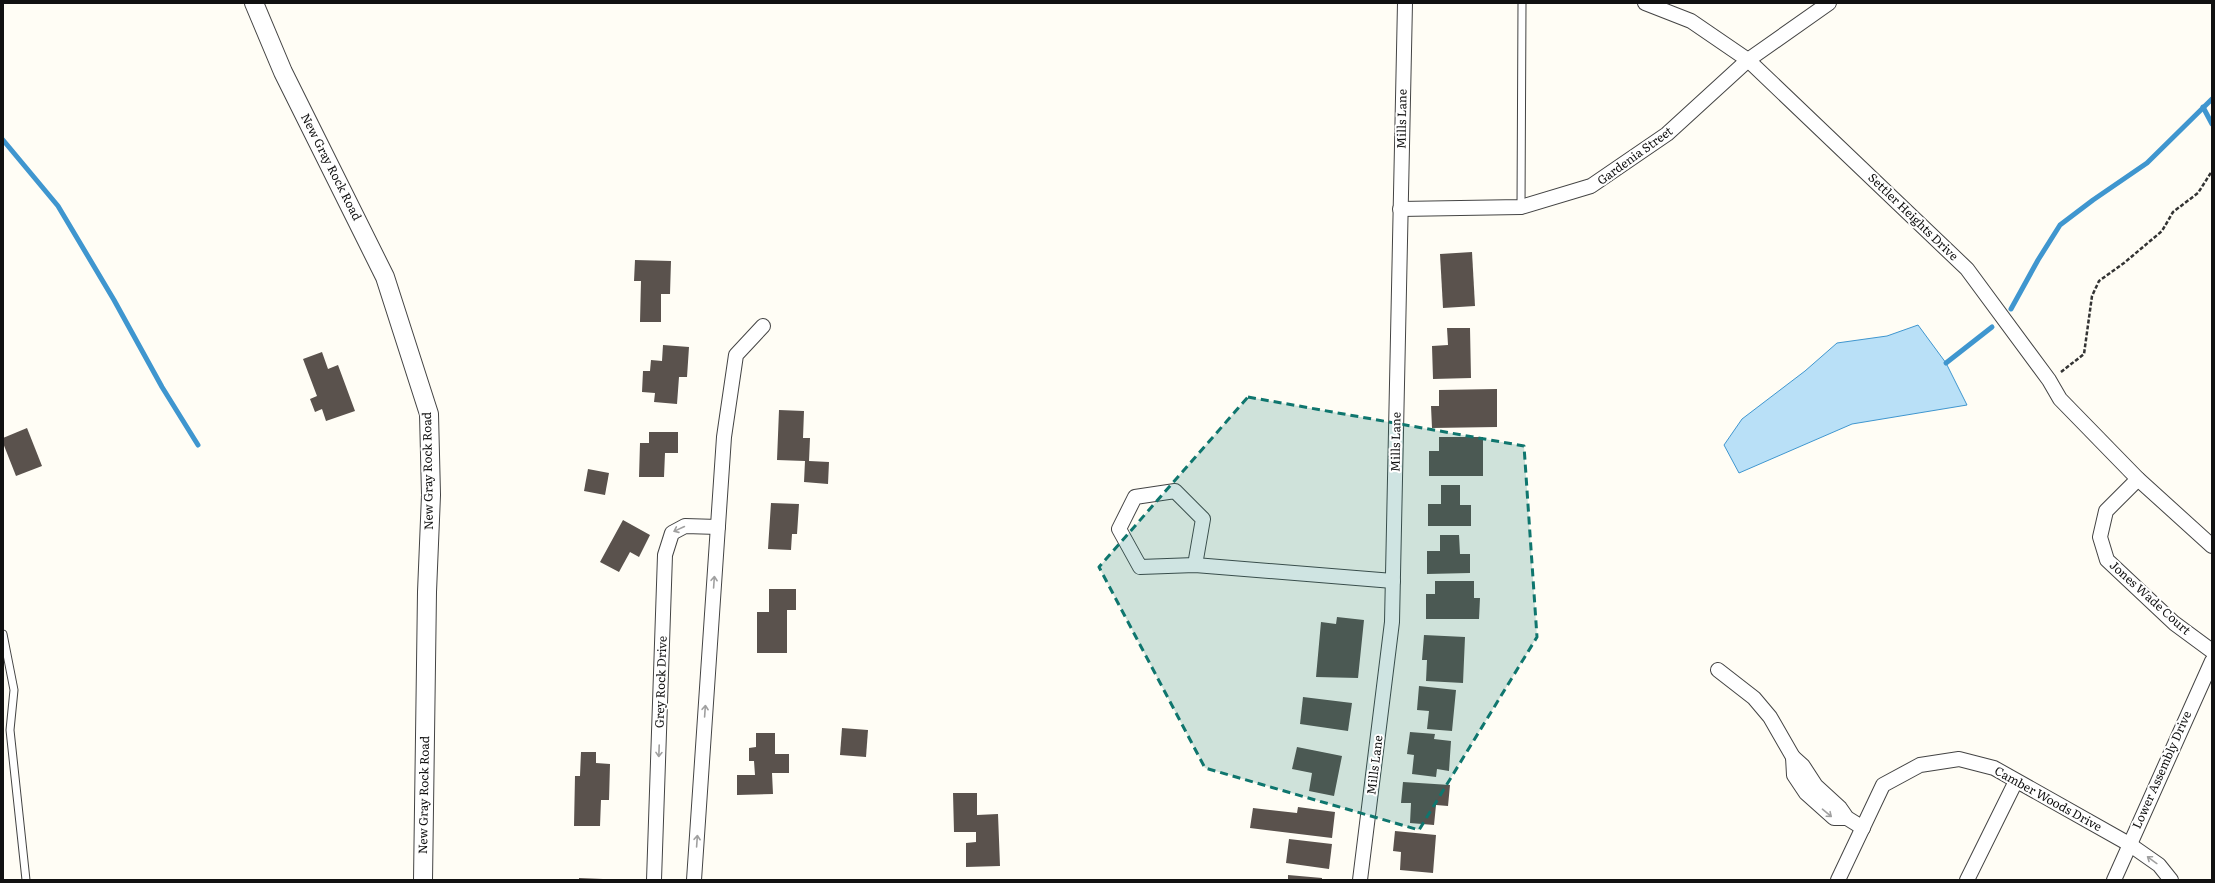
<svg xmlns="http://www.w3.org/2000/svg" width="2215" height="883" font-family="Literata,serif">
  <rect width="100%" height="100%" fill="#fffdf5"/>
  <!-- water -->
  <path fill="#b9e0f7" stroke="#3f96cf" d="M1918,325l28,38 21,42 -115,19 -113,49 -15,-28 18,-26 63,-48 32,-28 50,-7z"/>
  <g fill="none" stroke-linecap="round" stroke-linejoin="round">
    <!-- stream -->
    <g stroke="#3f96cf" stroke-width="5">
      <path d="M2203,107l9,17"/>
      <path d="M3,140l55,66 56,94 48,87 36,58"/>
      <path d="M2011,309l27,-49 22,-35 33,-25 54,-37 65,-64"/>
      <path d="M1946,363l46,-36"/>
    </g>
  </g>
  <!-- building -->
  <g fill="#5a524d">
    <path d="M1472,252l3,54 -32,2 -3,-54z"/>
    <path d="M635,260l36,1 -1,33h-9v28h-21l1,-41h-7z"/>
    <path d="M1447,328h23l1,50 -38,1 -1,-33 16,-1z"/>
    <path d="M663,345l26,2 -2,30h-8l-2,27 -23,-2 1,-9 -13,-1 1,-21h7l1,-11 11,1z"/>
    <path d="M322,352l6,17 10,-4 17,46 -29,10 -4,-12 -7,3 -5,-13 7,-3 -14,-37z"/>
    <path d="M1497,389v38l-65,1 -1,-22h8v-16z"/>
    <path d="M779,410l25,1 -1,27h7l-1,23 20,1 -1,22 -24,-2 1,-21 -28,-1z"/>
    <path d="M27,428l15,38 -26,10 -13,-33v-5z"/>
    <path d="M649,432h29v21h-13l-1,24h-25l1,-34h9z"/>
    <path d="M1439,437h44v39h-54v-25h10z"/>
    <path d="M588,469l21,4 -4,22 -21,-4z"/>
    <path d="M1441,485h19v20h11v21h-43v-22h13z"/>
    <path d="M771,503l28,1 -2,30h-5l-1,16 -23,-1z"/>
    <path d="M623,520l27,15 -11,22 -9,-5 -11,20 -19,-10z"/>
    <path d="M1440,535h19l1,19h10v19l-43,1v-23h13z"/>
    <path d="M1435,581h39v17h6l-1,21h-53v-25h9z"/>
    <path d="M769,589h27v21h-9v43h-30v-41h12z"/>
    <path d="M1337,617l27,3 -6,58 -42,-1 5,-55 15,2z"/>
    <path d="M1424,635l41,2 -2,46 -37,-2 1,-21h-5z"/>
    <path d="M1419,686l37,4 -4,41 -25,-2 2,-18 -12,-1z"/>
    <path d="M1303,697l49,6 -4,28 -48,-7z"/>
    <path d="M842,728l26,2 -2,27 -26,-2z"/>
    <path d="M1410,732l25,2 -1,5 17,2 -2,30 -12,-2 -1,8 -24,-3 2,-19 -7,-1z"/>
    <path d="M756,733h19v21h14v19h-17l1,21 -36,1v-20h18l-1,-14h-5v-13l7,-1z"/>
    <path d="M1297,747l45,9 -8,40 -25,-5 3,-18 -20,-4z"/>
    <path d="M581,752h15v11l14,1 -1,36h-8l-1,26h-26l1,-50h5z"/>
    <path d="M1403,782l47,3 -2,21 -12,-1 -2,20 -24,-2 1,-20h-10z"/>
    <path d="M953,793h24v22l21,-1 2,52 -34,1v-24l10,-1v-10h-22z"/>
    <path d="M1298,807l37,5 -3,26 -82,-10 3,-20 44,5z"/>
    <path d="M1395,831l41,4 -3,38 -33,-3 1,-18 -8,-1z"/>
    <path d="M1289,839l43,5 -3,25 -43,-6z"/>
    <path d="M1288,875l34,3v2h-34z"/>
    <path d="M579,878l24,1v1h-24z"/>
  </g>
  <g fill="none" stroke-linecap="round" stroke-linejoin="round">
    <!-- service casing -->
    <g stroke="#444" stroke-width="9">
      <g id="service">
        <path d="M1521,207l1,-204"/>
        <path d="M3,634l11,56 -4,40 16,150"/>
      </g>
    </g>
    <!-- minor casing -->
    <g stroke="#444" stroke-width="16">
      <g id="minor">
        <path d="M1645,3l46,18 57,39 219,209 82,111 11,19 78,80 74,67"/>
        <path d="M1400,209l121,-2 70,-21 76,-52 81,-74 81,-57"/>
        <path d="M2138,479l-32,32 -6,26 7,23 67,63 38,28"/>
        <path d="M1195,565l-55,2 -21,-38 16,-32 40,-6 28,28 -8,46 198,16"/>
        <path d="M1718,670l36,28 16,19 23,40"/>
        <path d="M1847,818h-13l-28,-25 -12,-18 -1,-18 10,9 13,20 24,22 7,10 16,10"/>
        <path d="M654,880l11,-325 7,-22 13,-7 33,1"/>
        <path d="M694,880l30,-443 12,-82 27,-29"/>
        <path d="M1360,880l32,-258 13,-619"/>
        <path d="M1838,880l45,-95 37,-20 39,-6 35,9 135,76 30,21 12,15"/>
        <path d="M1967,880l49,-99"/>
        <path d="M2114,880l98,-219"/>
      </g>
    </g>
    <!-- tertiary casing -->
    <g stroke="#444" stroke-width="20">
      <path id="tertiary" d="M254,3l29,69 102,205 44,137 2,81 -4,97 -4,288"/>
    </g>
    <!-- path -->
    <path stroke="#333" stroke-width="2.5" stroke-dasharray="4 2" stroke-linecap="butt" d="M2061,372l23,-18 8,-58 7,-15 25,-18 38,-32 11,-19 25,-19 14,-22"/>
    <!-- service -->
    <use href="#service" stroke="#fff" stroke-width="7"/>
    <!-- minor -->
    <use href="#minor" stroke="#fff" stroke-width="14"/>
    <!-- tertiary -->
    <use href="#tertiary" stroke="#fff" stroke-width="18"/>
  </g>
  <!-- one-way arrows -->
  <defs><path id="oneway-shaft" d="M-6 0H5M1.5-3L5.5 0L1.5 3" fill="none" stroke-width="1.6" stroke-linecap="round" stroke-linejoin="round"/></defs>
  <g stroke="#a0a0a0">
    <use href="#oneway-shaft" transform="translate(679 529) rotate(155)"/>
    <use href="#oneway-shaft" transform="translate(714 582) rotate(-86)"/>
    <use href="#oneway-shaft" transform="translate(705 711) rotate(-86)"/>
    <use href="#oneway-shaft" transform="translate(659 751) rotate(92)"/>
    <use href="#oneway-shaft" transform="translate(1827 813) rotate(40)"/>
    <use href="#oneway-shaft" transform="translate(697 841) rotate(-86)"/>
    <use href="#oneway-shaft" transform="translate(2152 860) rotate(-144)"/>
  </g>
  <!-- marked area -->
  <path fill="#0f766e" fill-opacity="0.2" stroke="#0f766e" stroke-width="3" stroke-dasharray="8 5" stroke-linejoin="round" d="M1248,397l276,49 13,191 -118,193 -214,-62 -106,-201z"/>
  <g text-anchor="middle" stroke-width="4" stroke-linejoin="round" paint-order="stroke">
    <!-- street labels -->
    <g font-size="12" fill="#111" stroke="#fff">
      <text transform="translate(1402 119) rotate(-89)" y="4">Mills Lane</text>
      <text transform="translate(1635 156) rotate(-36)" y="4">Gardenia Street</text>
      <text transform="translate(331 167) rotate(63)" y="4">New Gray Rock Road</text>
      <text transform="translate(1913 217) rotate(44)" y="4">Settler Heights Drive</text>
      <text transform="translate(1396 442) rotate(-89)" y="4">Mills Lane</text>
      <text transform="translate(428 471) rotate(-91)" y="4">New Gray Rock Road</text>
      <text transform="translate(2150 598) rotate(42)" y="4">Jones Wade Court</text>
      <text transform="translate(661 682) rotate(-88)" y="4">Grey Rock Drive</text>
      <text transform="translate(1375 765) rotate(-83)" y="4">Mills Lane</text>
      <text transform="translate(2162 770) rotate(-66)" y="4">Lower Assembly Drive</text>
      <text transform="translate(424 795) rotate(-89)" y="4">New Gray Rock Road</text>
      <text transform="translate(2048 799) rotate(29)" y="4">Camber Woods Drive</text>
    </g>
  </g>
  <!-- border -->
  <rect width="2215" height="883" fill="none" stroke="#111111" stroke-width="8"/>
</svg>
